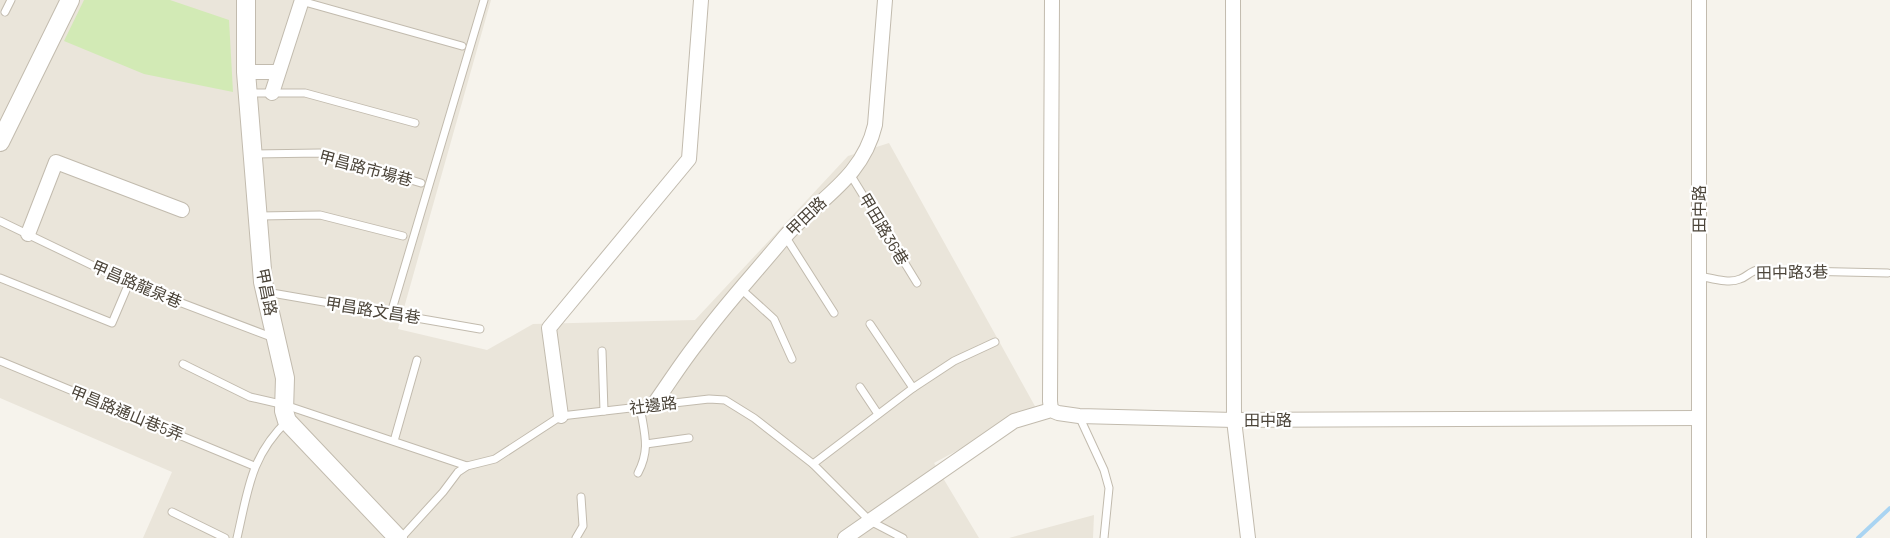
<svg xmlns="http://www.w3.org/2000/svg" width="1890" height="538" font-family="Barlow,'Noto Sans TC',sans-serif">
  <rect width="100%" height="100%" fill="#f6f3ec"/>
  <!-- residential -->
  <g fill="#eae5da">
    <path d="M0,0h491l-93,329 89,21 46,-26 162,-4 153,-164 41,-13 147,265 -102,55 45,75h-836l29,-66 -172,-74z"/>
    <path d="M1094,515l-1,23h-84z"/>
  </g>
  <!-- green -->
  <path fill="#d2eab5" d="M84,0h86l59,20 4,72 -89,-18 -80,-33z"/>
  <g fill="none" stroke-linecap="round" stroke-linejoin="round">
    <!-- stream -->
    <path stroke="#a9d4f2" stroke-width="4" d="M1858,538l32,-30"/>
    <!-- service casing -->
    <g stroke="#c2bbae" stroke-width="9">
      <g id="service">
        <path d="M301,1l161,45"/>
        <path d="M5,12l6,-12"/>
        <path d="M247,93h58l110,30"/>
        <path d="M253,154l67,-1 101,30"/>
        <path d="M850,174l67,109"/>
        <path d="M259,216l61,-1 83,21"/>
        <path d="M0,221l129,62 145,55"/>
        <path d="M785,236l49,77"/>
        <path d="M1699,276c12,2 30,8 41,3 7,-2 10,-8 18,-9l130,3"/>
        <path d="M0,278l112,45 17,-40"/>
        <path d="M741,289l33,30 18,40"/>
        <path d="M266,292l214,37"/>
        <path d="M391,313l93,-313"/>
        <path d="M870,324l43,64"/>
        <path d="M602,351l2,60"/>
        <path d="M0,361l254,105"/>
        <path d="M183,364l67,33 35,8 182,61"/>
        <path d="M860,387l18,27"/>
        <path d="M1079,416l25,54 5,18 -5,50"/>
        <path d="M394,441l23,-81"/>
        <path d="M646,444l43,-6"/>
        <path d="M813,464l100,-76 41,-27 41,-19"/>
        <path d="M638,473c13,-25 6,-40 2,-67"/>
        <path d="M172,512l53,26"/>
        <path d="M237,538c11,-47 13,-81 50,-117"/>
        <path d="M401,538l42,-46 15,-20 9,-6 28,-7 66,-43 148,-17 16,1 29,18 59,46 57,57 33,17"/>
        <path d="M576,538l7,-12 -2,-29"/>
      </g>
    </g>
    <!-- minor casing -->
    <g stroke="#c2bbae" stroke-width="16">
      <g id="minor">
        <path d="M1233,0l1,420 14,118"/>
        <path d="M1699,0v538"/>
        <path d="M246,72h32"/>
        <path d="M272,93l30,-93"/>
        <path d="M28,234l28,-72 126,48"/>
        <path d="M654,404c15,-21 28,-42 44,-62 26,-36 57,-69 85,-103 34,-40 79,-59 92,-114l10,-125"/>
        <path d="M1051,410l-1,-9 2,-401"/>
        <path d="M561,416l-12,-88 140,-169 12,-159"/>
        <path d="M845,538l169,-117 37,-11 7,3 21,3 155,4 465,-2"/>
      </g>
    </g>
    <!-- tertiary casing -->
    <g stroke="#c2bbae" stroke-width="20">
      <g id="tertiary">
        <path d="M246,0v72l17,210 22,96 -1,33 3,10 111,117"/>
        <path d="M0,142l70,-142"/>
      </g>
    </g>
    <!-- service -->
    <use href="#service" stroke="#fff" stroke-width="7"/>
    <!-- minor -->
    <use href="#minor" stroke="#fff" stroke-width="14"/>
    <!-- tertiary -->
    <use href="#tertiary" stroke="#fff" stroke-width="18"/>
  </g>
  <g text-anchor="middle" stroke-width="4.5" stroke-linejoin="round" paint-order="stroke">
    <!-- street labels -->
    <g font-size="16" fill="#4b4439" stroke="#fff">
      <text transform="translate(366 168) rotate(15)" y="6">甲昌路市場巷</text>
      <text transform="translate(1699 209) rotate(-90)" y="6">田中路</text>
      <text transform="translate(806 216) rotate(-44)" y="6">甲田路</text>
      <text transform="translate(884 229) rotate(59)" y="6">甲田路36巷</text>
      <text transform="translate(1792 272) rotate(-1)" y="6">田中路3巷</text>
      <text transform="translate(137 284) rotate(23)" y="6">甲昌路龍泉巷</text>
      <text transform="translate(267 292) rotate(79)" y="6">甲昌路</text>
      <text transform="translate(373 310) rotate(9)" y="6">甲昌路文昌巷</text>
      <text transform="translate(653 405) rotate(-7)" y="6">社邊路</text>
      <text transform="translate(127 413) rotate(22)" y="6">甲昌路通山巷5弄</text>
      <text x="1268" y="426">田中路</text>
    </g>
  </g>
</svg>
